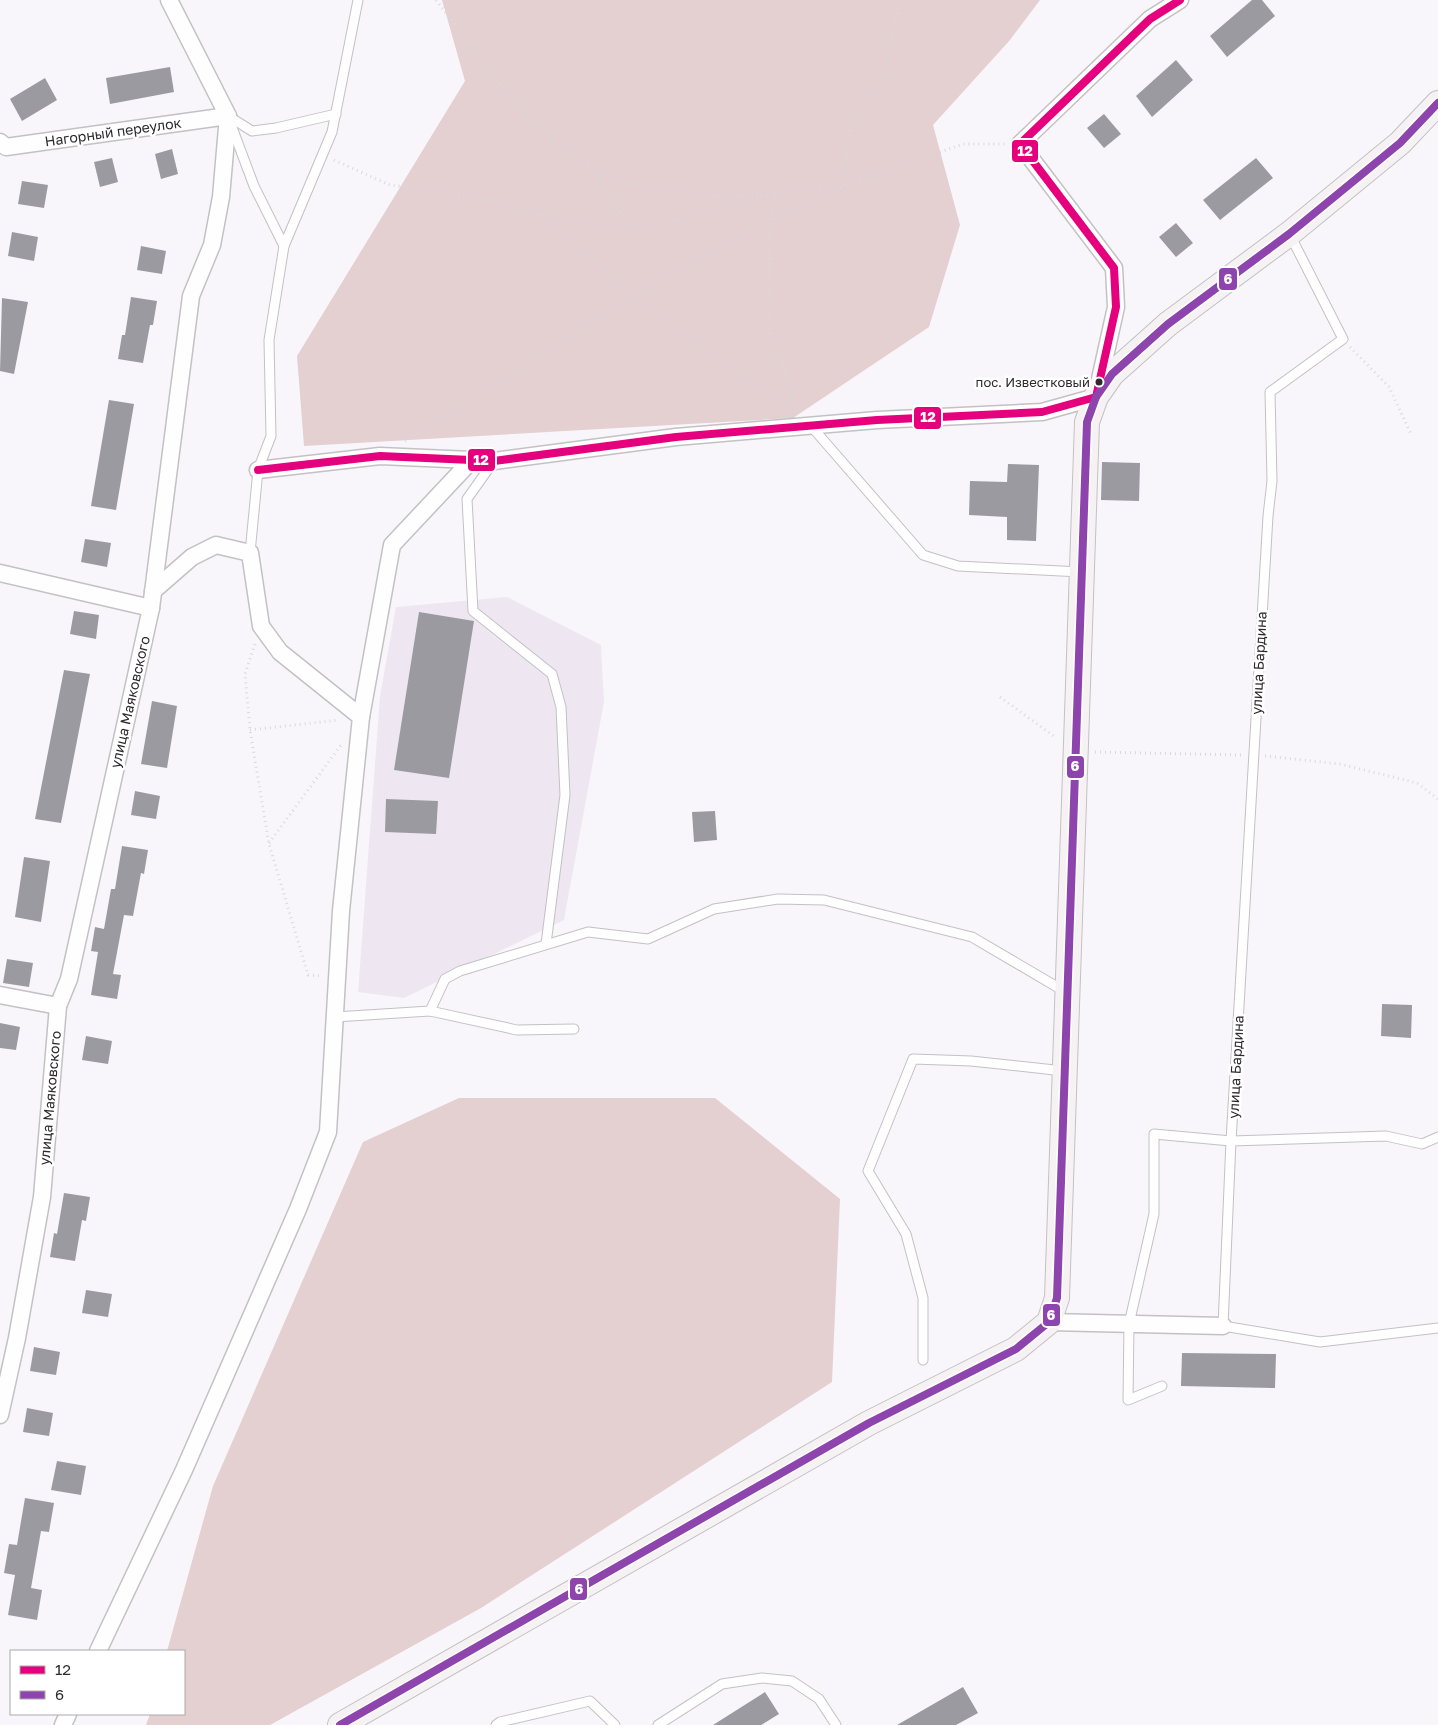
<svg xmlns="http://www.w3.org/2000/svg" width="1438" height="1725" font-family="'Golos Text',sans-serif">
  <rect width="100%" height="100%" fill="#f9f6fb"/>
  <!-- built -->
  <path fill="#eee7f1" d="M507,597l94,48 3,57 -40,218 -160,78 -46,-6 22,-296 16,-89z"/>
  <!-- forest -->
  <g fill="#e4cfd1">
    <path d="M442,0h598l-30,40 -77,85 27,100 -31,102 -136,91 -489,28 -7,-90 168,-275z"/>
    <path d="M459,1098h256l125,101 -8,183 -351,226 -211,117h-124l4,-11h34v-63h-17l46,-165 150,-344z"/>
  </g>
  <!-- building -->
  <g fill="#9c9aa1">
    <path d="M1252,0h10l13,16 -48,41 -17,-21z"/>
    <path d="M1176,60l17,20 -41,37 -16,-21z"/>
    <path d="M170,67l4,25 -64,12 -4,-26z"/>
    <path d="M45,78l12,22 -35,21 -12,-22z"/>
    <path d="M1104,114l17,20 -17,14 -17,-20z"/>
    <path d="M172,149l6,25 -17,5 -6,-25z"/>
    <path d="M112,158l6,24 -18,5 -6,-25z"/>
    <path d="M1256,158l17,20 -53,42 -17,-20z"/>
    <path d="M22,181l26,4 -4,23 -26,-4z"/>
    <path d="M1176,223l17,20 -17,14 -17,-20z"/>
    <path d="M12,232l26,5 -4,24 -26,-5z"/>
    <path d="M141,246l25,5 -4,23 -25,-4z"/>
    <path d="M131,297l26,4 -4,24h-3l-7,38 -25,-4 4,-24h3z"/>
    <path d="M2,298l26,4 -14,72 -14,-3z"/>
    <path d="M109,400l25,4 -18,106 -25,-4z"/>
    <path d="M1102,462l38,1 -1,38 -38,-1z"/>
    <path d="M1008,464l31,1 -3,76 -29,-1v-23l-38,-2 1,-34 37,1z"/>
    <path d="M85,539l26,4 -4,24 -26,-5z"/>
    <path d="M74,611l25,4 -3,24 -26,-5z"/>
    <path d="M419,612l55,9 -25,157 -55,-8z"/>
    <path d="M64,670l26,4 -29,149 -26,-4z"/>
    <path d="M152,701l25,5 -10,62 -26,-4z"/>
    <path d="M135,791l25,5 -4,23 -25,-4z"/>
    <path d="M386,799l52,2 -2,33 -51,-2z"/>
    <path d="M715,811l2,29 -23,2 -2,-30z"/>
    <path d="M122,846l26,4 -4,24 -3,-1 -8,43 -9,-1 -11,59 8,1 -4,24 -26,-4 7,-43 -7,-1 4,-24 9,2 7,-40h4z"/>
    <path d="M24,857l26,4 -9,61 -26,-5z"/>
    <path d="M7,959l26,4 -4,24 -26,-4z"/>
    <path d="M1382,1004l30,1 -1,33 -30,-2z"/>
    <path d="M0,1023l20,4 -4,23 -16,-2z"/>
    <path d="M86,1036l26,5 -4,23 -26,-4z"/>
    <path d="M64,1193l26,4 -4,24 -4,-1 -7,41 -25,-4 4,-24 3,1z"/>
    <path d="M86,1290l26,4 -4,23 -26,-4z"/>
    <path d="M34,1347l26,5 -4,23 -26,-4z"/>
    <path d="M1182,1353l94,1 -1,34 -94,-2z"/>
    <path d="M27,1408l26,5 -4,23 -26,-4z"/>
    <path d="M57,1461l29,5 -5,29 -30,-5z"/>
    <path d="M25,1498l29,5 -5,29 -8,-1 -10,57 11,2 -5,30 -29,-5 7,-40 -11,-2 5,-29 8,1z"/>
    <path d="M963,1687l15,26 -22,12h-59z"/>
    <path d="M765,1692l14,22 -18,11h-48z"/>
  </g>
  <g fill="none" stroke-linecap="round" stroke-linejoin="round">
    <!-- lane casing -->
    <g stroke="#c3c1c4" stroke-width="11">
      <g id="lane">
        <path d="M228,116l24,15 24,-3 60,-14"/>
        <path d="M230,122l24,64 30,60"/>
        <path d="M1290,235l53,104 -73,53 2,89 -4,35 -37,625 -8,185 97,16 118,-14"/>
        <path d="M811,426l112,129 35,11 123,6"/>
        <path d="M494,461l-27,38 6,112 79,63 9,33 4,88 -19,149"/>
        <path d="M250,553l8,-83 13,-34 -2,-96 15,-94 48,-114 26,-132"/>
        <path d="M430,1011l87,19 57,-1"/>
        <path d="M335,1017l95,-6 15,-32 15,-8 128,-39 60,7 66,-30 64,-10 46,1 148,37 92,54"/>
        <path d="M923,1360v-62l-17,-64 -38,-63 45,-112 58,2 93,10"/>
        <path d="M1162,1386l-34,14 1,-76 25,-110v-80l77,7 155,-5 36,8 16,-7"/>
        <path d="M496,1725l4,-3 90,-21 25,24"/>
        <path d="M658,1725l64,-41 40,-6 30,3 27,18 17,26"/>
      </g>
    </g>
    <!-- street casing -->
    <g stroke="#c3c1c4" stroke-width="19">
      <g id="street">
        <path d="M0,142l6,5 222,-31"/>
        <path d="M258,470l122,-14 114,5 182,-24 201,-17 165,-8 54,-15 20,-90 -2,-39 -94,-124 130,-125 30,-19"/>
        <path d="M0,573l151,35"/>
        <path d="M361,717l31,-172 78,-83"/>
        <path d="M0,995l58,11"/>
        <path d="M1049,1322l174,4"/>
        <path d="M0,1415l17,-77 25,-141 16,-191 11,-27 82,-371 40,-312 21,-51 9,-48 7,-81 -59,-116"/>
        <path d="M98,1651l86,-181 114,-261 30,-77 13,-221 20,-194 -81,-65 -19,-26 -11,-73 -34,-8 -24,12 -39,34"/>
        <path d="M63,1725l5,-11"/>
      </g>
    </g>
    <!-- secondary casing -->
    <g stroke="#c3c1c4" stroke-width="26">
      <path id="secondary" d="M340,1725l529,-302 147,-74 33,-27 8,-24 30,-876 9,-25 16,-23 56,-50 121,-90 111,-91 38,-40"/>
    </g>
    <!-- path -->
    <g stroke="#dad9da" stroke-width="3" stroke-dasharray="1 4" stroke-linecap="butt">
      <path d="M436,0l65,86 56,59 64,37 97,15 50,-3"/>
      <path d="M334,160l56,25 81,10 67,18 95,84 152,109 7,-6 -4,-18 -20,-57 3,-105 4,-27 -142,39 -95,-19"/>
      <path d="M586,162l47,70"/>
      <path d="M775,193l69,-7 7,-66 34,-42 9,-54 7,-24"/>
      <path d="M1350,347l39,40 22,47"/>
      <path d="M405,441l273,-173 93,-48 73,-34 119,-42h42"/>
      <path d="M255,644l-10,30 5,56 19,114 39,131 14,1"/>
      <path d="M1000,697l55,40"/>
      <path d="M250,730l89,-10"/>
      <path d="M1095,752l146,3"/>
      <path d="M1265,756l75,8 77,19 21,16"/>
      <path d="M269,843l72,-98"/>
    </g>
    <!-- lane -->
    <use href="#lane" stroke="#fefefe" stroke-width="9"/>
    <!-- street -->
    <use href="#street" stroke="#fefefe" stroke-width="16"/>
    <!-- secondary -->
    <use href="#secondary" stroke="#f6f2f4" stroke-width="24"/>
    <!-- bus-1 casing -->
    <g stroke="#fff" stroke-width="11">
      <path id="bus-1" d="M258,470l122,-14 114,5 182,-24 201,-17 165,-8 54,-15 20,-90 -2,-39 -94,-124 130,-125 30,-19"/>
    </g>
    <!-- bus-2 casing -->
    <g stroke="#fff" stroke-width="11">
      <path id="bus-2" d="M340,1725l529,-302 147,-74 33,-27 8,-24 30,-876 9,-25 16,-23 56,-50 121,-90 111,-91 38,-40"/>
    </g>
    <!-- bus-1 -->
    <use href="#bus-1" stroke="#e5007d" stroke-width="8"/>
    <!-- bus-2 -->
    <use href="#bus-2" stroke="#8e44ad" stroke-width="8"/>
  </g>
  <!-- markers -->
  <circle fill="#2c2a2d" stroke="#fff" stroke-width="2" cx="1099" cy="382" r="4.5"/>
  <g text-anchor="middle" stroke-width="5" stroke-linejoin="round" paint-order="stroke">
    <!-- bus labels -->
    <g font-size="13" fill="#2c2a2d" stroke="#fff" text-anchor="end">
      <text x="1090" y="387">пос. Известковый</text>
    </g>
    <!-- street labels -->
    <g font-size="14" fill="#2c2a2d" stroke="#fff">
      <text transform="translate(113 132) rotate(-8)" y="5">Нагорный переулок</text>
      <text transform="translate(1259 663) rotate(-87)" y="5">улица Бардина</text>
      <text transform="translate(130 702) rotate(-77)" y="5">улица Маяковского</text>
      <text transform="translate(1236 1067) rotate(-87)" y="5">улица Бардина</text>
      <text transform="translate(50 1098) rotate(-85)" y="5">улица Маяковского</text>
    </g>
  </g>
  <g stroke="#fff" stroke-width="2">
    <rect x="1011" y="139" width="28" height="24" rx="5" fill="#e5007d"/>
    <rect x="1218" y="267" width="20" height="24" rx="5" fill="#8e44ad"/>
    <rect x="913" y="406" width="29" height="24" rx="5" fill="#e5007d"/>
    <rect x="467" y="448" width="29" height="24" rx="5" fill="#e5007d"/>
    <rect x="1066" y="755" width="19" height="24" rx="5" fill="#8e44ad"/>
    <rect x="1042" y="1303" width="19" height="24" rx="5" fill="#8e44ad"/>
    <rect x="569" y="1577" width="19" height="24" rx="5" fill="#8e44ad"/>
  </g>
  <g font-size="14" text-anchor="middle" font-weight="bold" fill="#fff">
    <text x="1025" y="156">12</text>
    <text x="1228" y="284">6</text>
    <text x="928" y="422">12</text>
    <text x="481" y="465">12</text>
    <text x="1075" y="771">6</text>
    <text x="1051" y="1320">6</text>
    <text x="579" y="1594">6</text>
  </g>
  <!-- legend -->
  <rect x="10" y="1650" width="175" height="65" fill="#ffffff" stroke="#abaaab"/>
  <rect x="20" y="1666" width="25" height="8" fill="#e5007d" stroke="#abaaab"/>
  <text x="55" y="1675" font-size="15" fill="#2c2a2d">12</text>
  <rect x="20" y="1691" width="25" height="8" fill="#8e44ad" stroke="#abaaab"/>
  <text x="55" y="1700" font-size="15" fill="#2c2a2d">6</text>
</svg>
